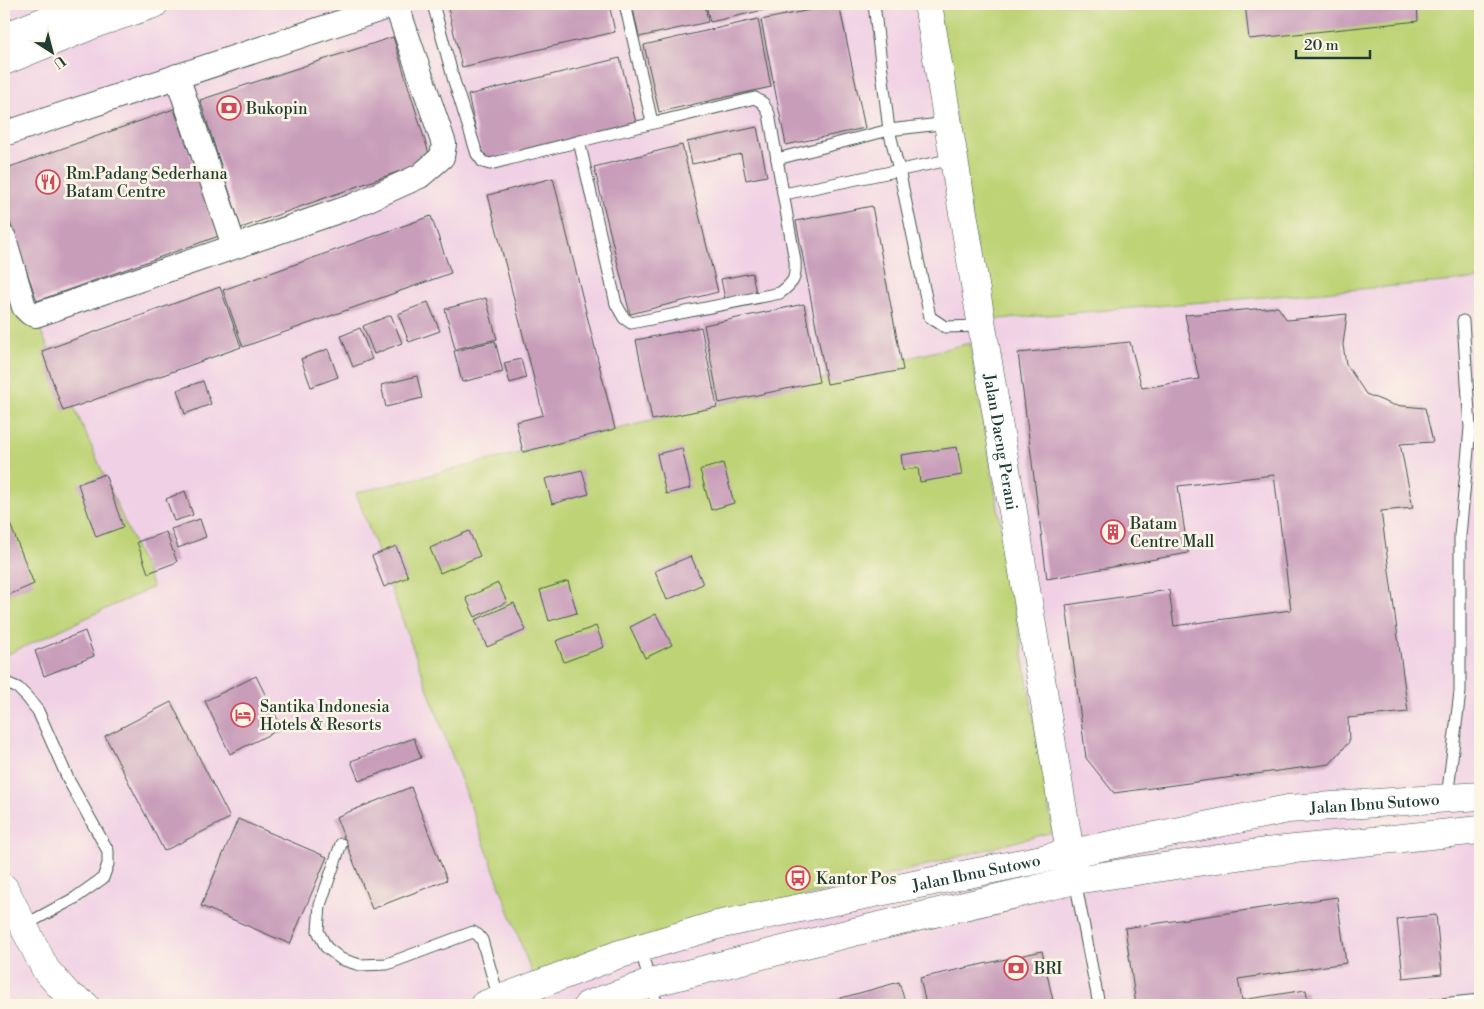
<svg xmlns="http://www.w3.org/2000/svg" width="1484" height="1009" font-family="'Libre Bodoni',serif">
  <rect width="100%" height="100%" fill="#fcf5e5"/>
  <filter id="ink" filterUnits="userSpaceOnUse"><feTurbulence type="fractalNoise" baseFrequency=".02" numOctaves="2"/><feDisplacementMap in="SourceGraphic" scale="10" xChannelSelector="R" yChannelSelector="G"/><feConvolveMatrix kernelMatrix="1 2 1 2 8 2 1 2 1" color-interpolation-filters="sRGB"/></filter>
  <filter id="wash" filterUnits="userSpaceOnUse"><feTurbulence type="fractalNoise" baseFrequency=".0096" numOctaves="4" result="noise"/><feDisplacementMap in="SourceGraphic" scale="20" xChannelSelector="R" yChannelSelector="G"/><feGaussianBlur stdDeviation="1.12" result="paint"/><feColorMatrix in="noise" values="0 0 0 0 0 0 0 0 0 0 0 0 0 0 0 0 0 1.4 0 .05"/><feComposite in="paint" operator="in"/></filter>
  <g filter="url(#wash)">
    <rect width="100%" height="100%" fill="#f6e2c7"/>
    <!-- built -->
    <rect fill="#f0d0e5" x="4" y="4" width="1476" height="1001"/>
    <!-- green -->
    <g fill="#bed376" stroke="#6e8855">
      <path d="M937,4h543v275l-492,41z"/>
      <path d="M4,247l149,340 -149,69z"/>
      <path d="M970,343l83,489 -416,109 -105,33 -176,-481z"/>
    </g>
    <g id="blocks">
      <!-- building -->
      <g fill="#c89dba">
        <path d="M447,4h162l6,28 -153,35z"/>
        <path d="M632,4h73l3,18 -69,15z"/>
        <path d="M706,4h57l1,6 -54,12z"/>
        <path d="M765,4h27v1l-26,5z"/>
        <path d="M839,4l26,124 -79,17 -25,-125z"/>
        <path d="M1245,4h172l1,17 -169,18z"/>
        <path d="M758,19l13,68 -112,25 -15,-67z"/>
        <path d="M393,37l38,123 -190,68 -41,-128z"/>
        <path d="M620,58l16,65 -153,37 -15,-65z"/>
        <path d="M174,109l45,127 -182,65 -33,-96v-36z"/>
        <path d="M757,127l10,49 -21,4 -5,-26 -49,10 -5,-22z"/>
        <path d="M682,145l36,147 -88,22 -36,-147z"/>
        <path d="M553,178l62,251 -92,23 -7,-30 27,-7 -55,-220z"/>
        <path d="M872,206l31,164 -76,14 -31,-163z"/>
        <path d="M431,216l20,57 -208,74 -20,-57z"/>
        <path d="M752,273l4,20 -31,6 -4,-20z"/>
        <path d="M220,287l21,60 -178,64 -21,-60z"/>
        <path d="M486,298l11,41 -42,10 -10,-40z"/>
        <path d="M428,302l12,29 -31,11 -11,-28z"/>
        <path d="M804,304l15,78 -100,21 -15,-78z"/>
        <path d="M1278,307l9,13 60,-6 -4,31 3,19 20,30 27,11 32,3 8,34 -33,2 13,64 -32,3 27,201 -60,6 1,24 -19,22 -216,29 -28,-35 -20,-153 103,-15 5,36 117,-16 -17,-135 -96,11 10,67 -141,26 -29,-226 112,-11 12,46 57,-9 -14,-64z"/>
        <path d="M391,315l11,28 -28,11 -11,-28z"/>
        <path d="M701,327l16,80 -65,13 -16,-80z"/>
        <path d="M360,328l12,31 -19,8 -12,-31z"/>
        <path d="M495,341l8,31 -41,10 -8,-31z"/>
        <path d="M328,349l10,28 -27,10 -10,-28z"/>
        <path d="M521,359l5,19 -16,5 -6,-20z"/>
        <path d="M417,376l5,22 -36,9 -5,-22z"/>
        <path d="M203,381l8,23 -26,10 -8,-24z"/>
        <path d="M957,447l5,28 -42,7 -2,-14 -15,2 -2,-15z"/>
        <path d="M682,448l9,40 -25,6 -9,-40z"/>
        <path d="M723,463l11,40 -23,7 -11,-40z"/>
        <path d="M582,470l7,24 -37,10 -7,-25z"/>
        <path d="M105,474l18,53 -27,10 -18,-53z"/>
        <path d="M185,491l8,24 -19,6 -8,-22z"/>
        <path d="M4,509l30,75 -30,13z"/>
        <path d="M200,519l6,18 -28,11 -7,-19z"/>
        <path d="M469,531l11,25 -40,17 -10,-25z"/>
        <path d="M166,532l11,30 -29,11 -11,-31z"/>
        <path d="M396,546l12,31 -24,10 -12,-31z"/>
        <path d="M691,556l12,28 -36,16 -12,-29z"/>
        <path d="M568,581l9,32 -28,8 -9,-31z"/>
        <path d="M498,583l9,19 -32,15 -9,-19z"/>
        <path d="M514,603l12,27 -39,17 -12,-27z"/>
        <path d="M656,614l16,31 -27,13 -15,-31z"/>
        <path d="M596,626l8,21 -40,15 -8,-21z"/>
        <path d="M85,631l9,25 -50,20 -9,-25z"/>
        <path d="M256,676l26,52 -52,26 -25,-53z"/>
        <path d="M171,702l59,116 -66,33 -59,-115z"/>
        <path d="M414,738l7,20 -62,23 -8,-20z"/>
        <path d="M411,787l36,93 -75,29 -36,-92z"/>
        <path d="M238,819l89,38 -37,87 -89,-38z"/>
        <path d="M1337,897l9,66 -108,16 4,21 64,-10 3,15h-173l-11,-77z"/>
        <path d="M1436,915l6,59 -39,4 -6,-59z"/>
        <path d="M1042,951l12,54h-128l-6,-27z"/>
        <path d="M899,982l7,23h-90z"/>
      </g>
    </g>
  </g>
  <g filter="url(#ink)">
    <use href="#blocks" fill-opacity="0" stroke="#3f564a" stroke-width="1"/>
    <g fill="none" stroke-linecap="round" stroke-linejoin="round">
      <!-- lane casing -->
      <g stroke="#3f564a" stroke-width="13">
        <g id="lane">
          <path d="M433,4l21,77 23,73 6,8 7,2c88,-23 177,-44 265,-66l8,5 6,11 26,147c1,18 -1,21 -15,32l-149,30 -7,-5 -8,-14 -37,-163"/>
          <path d="M625,4l27,118"/>
          <path d="M874,4l15,126 10,40 31,147 15,10 36,-1"/>
          <path d="M777,159l112,-29 59,-7"/>
          <path d="M784,194l170,-35"/>
          <path d="M4,682l14,6 9,9 11,14 31,70 39,70v13l-5,14 -28,20 -52,28"/>
          <path d="M1447,798l13,-106v-156l10,-108 -7,-107"/>
          <path d="M341,844l-21,61 -2,26 8,16 15,12 19,6 27,-1 86,-32 5,3 4,5 17,59"/>
          <path d="M1075,880l24,125"/>
          <path d="M640,948l17,57"/>
          <path d="M1432,1005l48,-5"/>
        </g>
      </g>
      <!-- street casing -->
      <g stroke="#3f564a" stroke-width="26">
        <g id="street">
          <path d="M177,76l57,170"/>
          <path d="M4,134l392,-130"/>
          <path d="M4,238l20,69 6,6 6,2 317,-109 67,-30 22,-19 2,-13 -48,-140"/>
        </g>
      </g>
      <!-- secondary casing -->
      <g stroke="#3f564a" stroke-width="29">
        <g id="secondary">
          <path id="s1" d="M928,4l145,866"/>
          <path d="M4,37l84,-33"/>
          <path d="M4,61l93,-38 57,-19"/>
          <path id="s2" d="M484,1005l133,-50 100,-30 571,-116 192,-13"/>
          <path d="M588,1005l63,-22 207,-52 217,-51 190,-28 215,-22"/>
        </g>
      </g>
      <!-- highway casing -->
      <g stroke="#3f564a" stroke-width="29">
        <path id="highway" d="M4,888l42,82 22,25 17,10"/>
      </g>
      <!-- lane -->
      <use href="#lane" stroke="#fff" stroke-width="11"/>
      <!-- street -->
      <use href="#street" stroke="#fff" stroke-width="24"/>
      <!-- secondary -->
      <use href="#secondary" stroke="#fff" stroke-width="28"/>
      <!-- highway -->
      <use href="#highway" stroke="#fff" stroke-width="28"/>
    </g>
  </g>
  <!-- icons -->
  <defs>
    <g id="bank-ring" transform="scale(1.25)"><circle r="9.5" fill="#fcf5e5" stroke="#d1495b" stroke-width="1.5"/><path d="M-6-4H6V4H-6ZM0-2.3a2.3 2.3 0 1 0 0 4.6a2.3 2.3 0 1 0 0-4.6Z" fill="#d1495b"/></g>
    <g id="restaurant-ring" transform="scale(1.25)"><circle r="9.5" fill="#fcf5e5" stroke="#d1495b" stroke-width="1.5"/><path d="M-5-6h1v4h1v-4h1v4h1v-4h1v5L-1.5 .5V6h-2V.5L-5-1ZM5-6V6H3V1.5H1.5Q1.5-4 5-6Z" fill="#d1495b"/></g>
    <g id="building-ring" transform="scale(1.25)"><circle r="9.5" fill="#fcf5e5" stroke="#d1495b" stroke-width="1.5"/><path d="M-4-6H4V6H1V3H-1V6H-4ZM-2.5-4.3h1.7v1.8h-1.7ZM.8-4.3h1.7v1.8H.8ZM-2.5-1h1.7V.8h-1.7ZM.8-1h1.7V.8H.8Z" fill="#d1495b"/></g>
    <g id="hotel-ring" transform="scale(1.25)"><circle r="9.5" fill="#fcf5e5" stroke="#d1495b" stroke-width="1.5"/><path d="M-6-4.5h1.5V1H6V5H4.5V3h-9V5H-6ZM-4 0a1.8 1.8 0 1 1 3.6 0ZM.5 0V-2.5h3Q6-2.5 6 0Z" fill="#d1495b"/></g>
    <g id="bus-ring" transform="scale(1.25)"><circle r="9.5" fill="#fcf5e5" stroke="#d1495b" stroke-width="1.5"/><path d="M-5-6H5V4H4V6H2V4H-2V6H-4V4H-5ZM-3.5-4V0h7V-4ZM-3.5 1.2v1.5H-2V1.2ZM2 1.2v1.5H3.5V1.2Z" fill="#d1495b"/></g>
  </defs>
  <g fill-rule="evenodd">
    <use href="#bank-ring" x="229" y="108"/>
    <use href="#restaurant-ring" x="48" y="182"/>
    <use href="#building-ring" x="1113" y="532"/>
    <use href="#hotel-ring" x="243" y="715"/>
    <use href="#bus-ring" x="798" y="878"/>
    <use href="#bank-ring" x="1016" y="968"/>
  </g>
  <g text-anchor="middle" stroke-width="5" stroke-linejoin="round" paint-order="stroke">
    <!-- poi labels -->
    <g font-size="16" fill="#1f3d34" stroke="#fcf5e5" text-anchor="start">
      <text x="246" y="114">Bukopin</text>
      <text x="66" y="179">Rm.Padang Sederhana<tspan x="66" dy="18">Batam Centre</tspan></text>
      <text x="1130" y="529">Batam<tspan x="1130" dy="18">Centre Mall</tspan></text>
      <text x="260" y="712">Santika Indonesia<tspan x="260" dy="18">Hotels &amp; Resorts</tspan></text>
      <text x="816" y="884">Kantor Pos</text>
      <text x="1034" y="974">BRI</text>
    </g>
    <!-- street labels -->
    <g font-size="16" fill="#1f3d34" stroke="#fcf5e5">
      <text dy="6" stroke="none"><textPath href="#s1" startOffset="444">Jalan Daeng Perani</textPath></text>
      <text dy="6" stroke="none"><textPath href="#s2" startOffset="916">Jalan Ibnu Sutowo</textPath></text>
      <text dy="6" stroke="none"><textPath href="#s2" startOffset="511">Jalan Ibnu Sutowo</textPath></text>
    </g>
  </g>
  <!-- margin -->
  <rect width="1484" height="1009" fill="none" stroke="#fcf5e5" stroke-width="20"/>
  <!-- north arrow -->
  <g transform="translate(52 52) rotate(144)" stroke="#fcf5e5" stroke-width="4" paint-order="stroke">
  <path d="M0-4L9 19L0 12L-9 19Z" fill="#1f3d34"/>
  <text y="-8" font-size="14" font-weight="bold" text-anchor="middle" fill="#1f3d34">U</text>
  </g>
  <!-- scale -->
  <path d="M1296 50v8h74v-8" fill="none" stroke="#1f3d34" stroke-width="2.5"/>
  <text x="1304" y="50" font-size="15" fill="#1f3d34" stroke="#fcf5e5" stroke-width="4" paint-order="stroke">20 m</text>
</svg>
